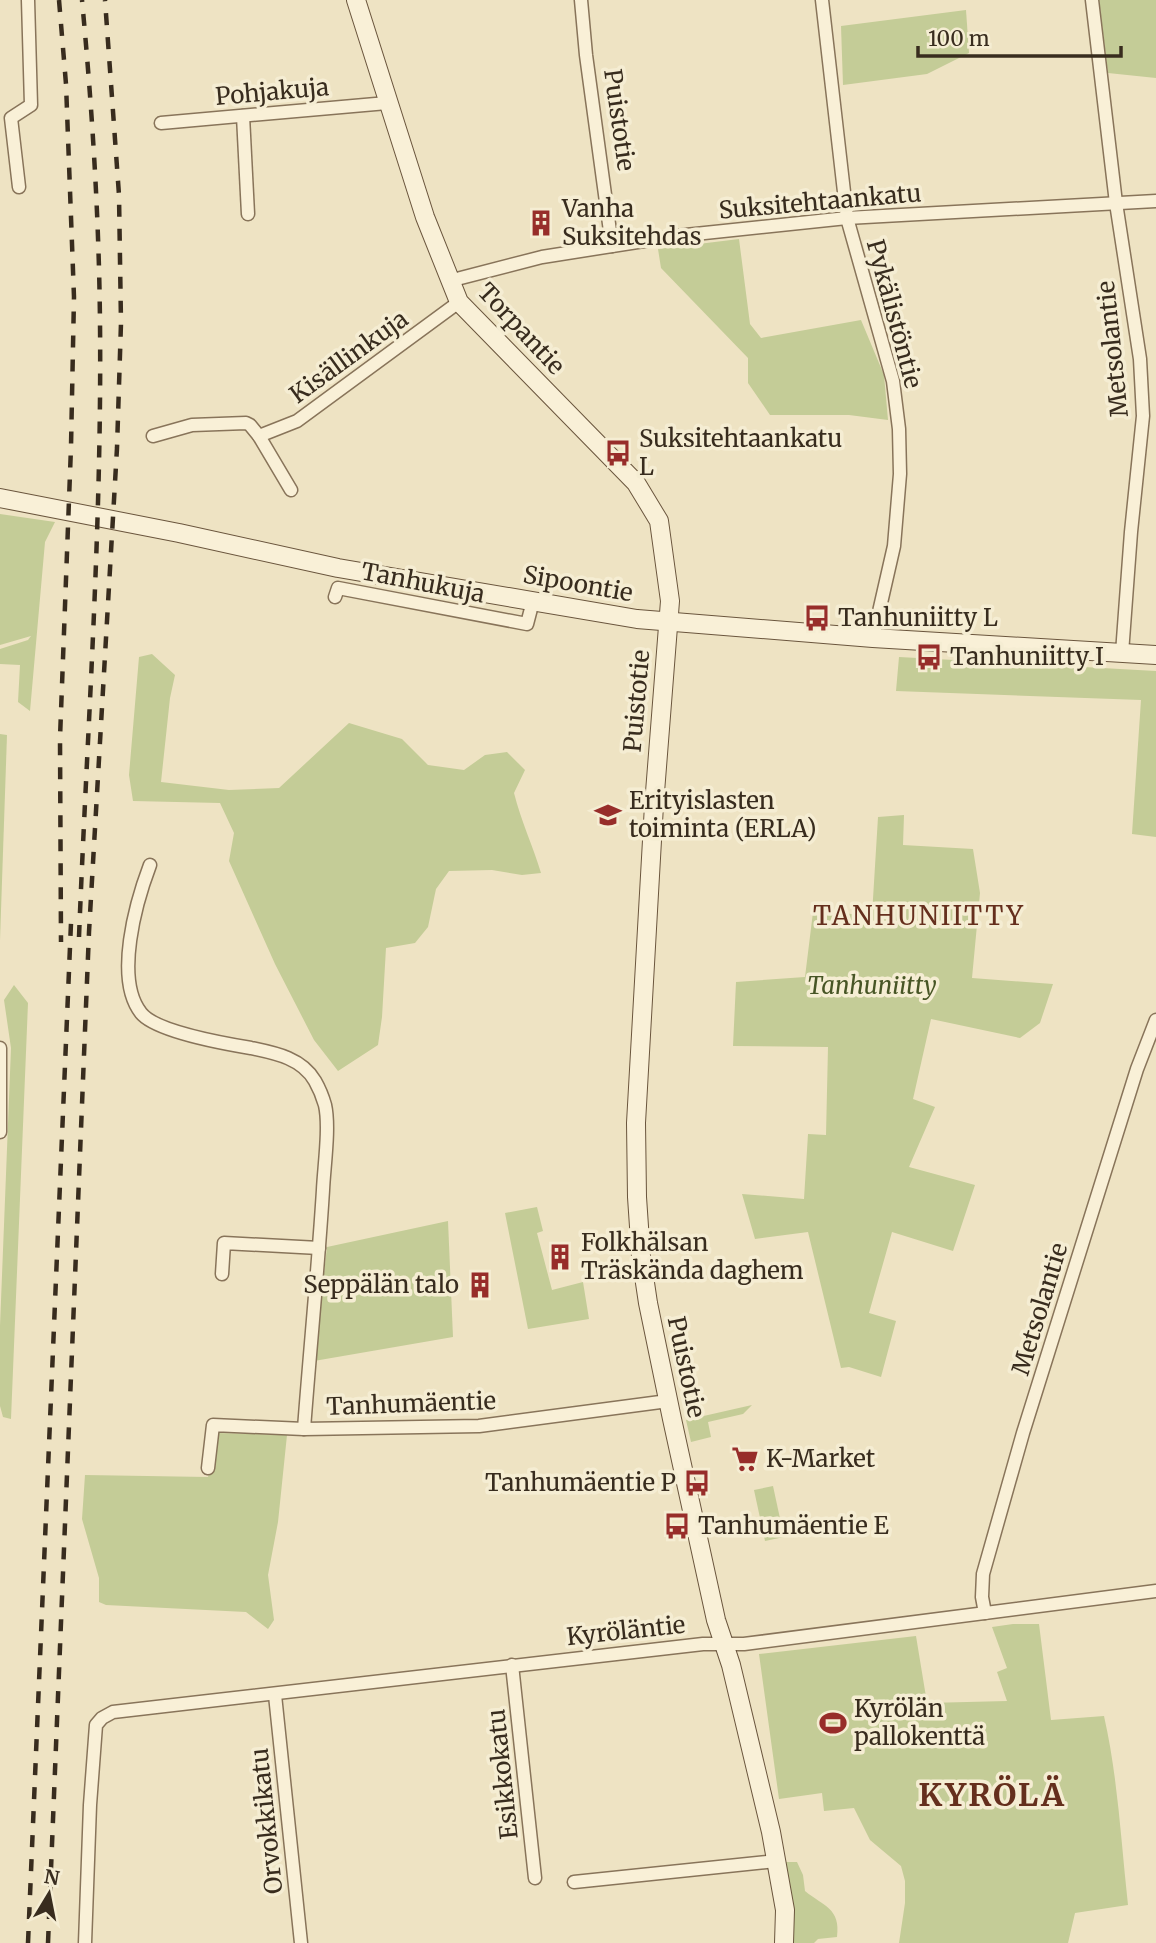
<svg xmlns="http://www.w3.org/2000/svg" width="1156" height="1943" font-family="Merriweather,serif">
  <rect width="100%" height="100%" fill="#eee3c3"/>
  <!-- green -->
  <g fill="#c4cc97">
    <path d="M1099,0h57v78l-48,-5z"/>
    <path d="M966,10l3,43 -42,21 -84,11 -2,-59z"/>
    <path d="M739,239l11,85 11,14 100,-18 23,55 4,45 -39,-5h-79l-22,-32v-25l-87,-90 -3,-19z"/>
    <path d="M0,514l55,8 -10,20 -15,169 -12,-9 2,-37 -20,-1v-15l28,-9 3,-4 -31,9z"/>
    <path d="M152,654l23,21 -5,23 -9,84 68,8 50,-2 70,-65 53,16 26,26 36,5 21,-15 22,-3 18,18 -11,23c7,28 19,53 27,80l-19,2 -30,-5 -43,1 -13,18 -8,38 -13,16 -29,5 -4,69 -4,28 -40,26 -24,-31 -39,-76 -46,-103 5,-28 -14,-30 -87,-2 -4,-26 10,-118z"/>
    <path d="M899,657l257,14v166l-24,-3 9,-134 -245,-9z"/>
    <path d="M0,734l7,1 -7,205z"/>
    <path d="M904,815l-1,30 70,4 7,44 -8,85 81,6 -13,39 -20,15 -89,-19 -18,80 22,8 -26,60 66,18 -22,66 -61,-19 -23,81 27,8 -15,56 -32,-10 -8,1 -33,-136 -53,7 -13,-45 62,5 4,-65 18,1 2,-88 -95,-1 3,-64 69,-5 8,-65 59,3 6,-98z"/>
    <path d="M14,985l14,18 -17,416 -8,-2 -3,-11v-80l11,-278 -7,-48z"/>
    <path d="M537,1207l6,24 -6,2 15,57 31,-8 6,37 -61,10 -23,-116z"/>
    <path d="M448,1221l5,116 -139,24 13,-114z"/>
    <path d="M752,1405l-9,9 -35,8 3,15 -20,5 -5,-22z"/>
    <path d="M217,1433l70,2 -9,87 -10,53 6,45 -6,9 -22,-17 -140,-7 -7,-3v-24l-17,-59 3,-44 123,2z"/>
    <path d="M773,1486l11,51 -19,4 -11,-51z"/>
    <path d="M1013,1624h26l12,96 53,-4c14,62 17,126 24,189l-53,8 -7,30h-169l6,-40v-22l-4,-15 -31,-26 -16,-32 -30,3 -2,-18 -43,6 -20,-145 157,-18 11,67 80,-2 -10,-29 10,-4 -15,-41z"/>
    <path d="M786,1862h11l6,13 2,16c18,15 36,17 32,46l-19,2 -4,4h-20l-1,-36z"/>
  </g>
  <g fill="none" stroke-linecap="round" stroke-linejoin="round">
    <!-- street casing -->
    <g stroke="#88745a" stroke-width="15">
      <g id="street">
        <path d="M581,0l5,55 26,191"/>
        <path d="M822,0l25,218 46,163 6,48 1,45 -6,72 -21,92"/>
        <path d="M1092,0l24,203 24,156 3,57 -12,116 -9,121"/>
        <path d="M243,116l5,98"/>
        <path d="M161,123l226,-20"/>
        <path d="M19,187l-8,-69 20,-13 -3,-105"/>
        <path d="M449,281l93,-24 134,-21 171,-18 309,-17"/>
        <path d="M153,436l39,-11 54,-2 4,2 9,11"/>
        <path d="M291,490l-32,-54 38,-15 162,-119"/>
        <path d="M335,597l3,-9 189,36 6,-23"/>
        <path d="M150,865c-14,37 -36,114 -9,148 15,19 86,31 110,35 24,5 51,10 64,33 4,7 8,17 10,24 5,22 -1,62 -2,85 -5,80 -13,159 -19,239l175,-3 189,-25"/>
        <path d="M0,1048v84"/>
        <path d="M222,1274l2,-31 95,5"/>
        <path d="M208,1468l5,-43 91,4"/>
        <path d="M985,1613l-3,-16 1,-23 40,-141 114,-364 19,-49"/>
        <path d="M512,1665l23,213"/>
        <path d="M275,1695l26,248"/>
        <path d="M574,1882l202,-21"/>
        <path d="M85,1943l5,-138 6,-80 6,-7 11,-6 590,-68h41l412,-53"/>
      </g>
    </g>
    <!-- secondary casing -->
    <g stroke="#6a553d" stroke-width="20">
      <g id="secondary">
        <path d="M356,0l69,217 34,85 177,181 23,38 11,80 -16,204 -18,318 1,74 4,59 7,47 24,116 44,201 15,45 40,167 14,78 -1,33"/>
        <path d="M0,498l179,35 159,35 299,51 236,19 283,17"/>
      </g>
    </g>
    <!-- street -->
    <use href="#street" stroke="#f9f0d7" stroke-width="12"/>
    <!-- secondary -->
    <use href="#secondary" stroke="#f9f0d7" stroke-width="18"/>
    <!-- rail -->
    <g stroke="#382c1e" stroke-width="4.5" stroke-dasharray="12 12" stroke-linecap="butt">
      <path d="M59,0l7,84 8,213 -3,150 -11,291 1,204"/>
      <path d="M79,937c8,-204 23,-410 21,-614 -1,-108 -8,-216 -18,-323"/>
      <path d="M28,1943l43,-1020"/>
      <path d="M48,1943l41,-1011 28,-484 4,-125 -2,-128 -14,-195"/>
    </g>
  </g>
  <!-- icons -->
  <defs>
    <g id="building-bare" transform="scale(2.1)"><path d="M-4-6H4V6H1V3H-1V6H-4ZM-2.5-4.3h1.7v1.8h-1.7ZM.8-4.3h1.7v1.8H.8ZM-2.5-1h1.7V.8h-1.7ZM.8-1h1.7V.8H.8Z" fill="#972d2a" stroke="#f5edd3" stroke-width="2.5" paint-order="stroke"/></g>
    <g id="bus-bare" transform="scale(2.1)"><path d="M-5-6H5V4H4V6H2V4H-2V6H-4V4H-5ZM-3.5-4V0h7V-4ZM-3.5 1.2v1.5H-2V1.2ZM2 1.2v1.5H3.5V1.2Z" fill="#972d2a" stroke="#f5edd3" stroke-width="2.5" paint-order="stroke"/></g>
    <g id="school-bare" transform="scale(2.1)"><path d="M0-5L7-2L0 1L-7-2ZM-4 1L0 2.5L4 1V4Q0 6-4 4Z" fill="#972d2a" stroke="#f5edd3" stroke-width="2.5" paint-order="stroke"/></g>
    <g id="supermarket-bare" transform="scale(2.1)"><path d="M-6-5.5h2.5l.6 2H6L4.5 2H-2.5L-4.4-4H-6ZM-1.5 3.2a1.3 1.3 0 1 0 .1 0ZM3 3.2a1.3 1.3 0 1 0 .1 0Z" fill="#972d2a" stroke="#f5edd3" stroke-width="2.5" paint-order="stroke"/></g>
    <g id="stadium-bare" transform="scale(2.1)"><path d="M0-5a6.5 5 0 1 0 0 10a6.5 5 0 1 0 0-10ZM-3.5-1.8h7v3.6h-7Z" fill="#972d2a" stroke="#f5edd3" stroke-width="2.5" paint-order="stroke"/></g>
  </defs>
  <g fill-rule="evenodd">
    <use href="#building-bare" x="541" y="223"/>
    <use href="#bus-bare" x="618" y="453"/>
    <use href="#bus-bare" x="817" y="618"/>
    <use href="#bus-bare" x="929" y="657"/>
    <use href="#school-bare" x="608" y="815"/>
    <use href="#building-bare" x="560" y="1257"/>
    <use href="#building-bare" x="480" y="1285"/>
    <use href="#supermarket-bare" x="745" y="1459"/>
    <use href="#bus-bare" x="697" y="1483"/>
    <use href="#bus-bare" x="677" y="1526"/>
    <use href="#stadium-bare" x="833" y="1723"/>
  </g>
  <g text-anchor="middle" stroke-width="7" stroke-linejoin="round" paint-order="stroke">
    <!-- street labels -->
    <g font-size="24" fill="#382c1e" stroke="#f5edd3">
      <text transform="translate(272 92) rotate(-5)" y="8">Pohjakuja</text>
      <text transform="translate(619 120) rotate(82)" y="8">Puistotie</text>
      <text transform="translate(820 202) rotate(-5)" y="8">Suksitehtaankatu</text>
      <text transform="translate(894 314) rotate(75)" y="8">Pykälistöntie</text>
      <text transform="translate(521 329) rotate(47)" y="8">Torpantie</text>
      <text transform="translate(1113 349) rotate(-96)" y="8">Metsolantie</text>
      <text transform="translate(349 357) rotate(-36)" y="8">Kisällinkuja</text>
      <text transform="translate(423 583) rotate(11)" y="8">Tanhukuja</text>
      <text transform="translate(578 584) rotate(10)" y="8">Sipoontie</text>
      <text transform="translate(637 701) rotate(-85)" y="8">Puistotie</text>
      <text transform="translate(1040 1309) rotate(-73)" y="8">Metsolantie</text>
      <text transform="translate(686 1367) rotate(78)" y="8">Puistotie</text>
      <text transform="translate(411 1404) rotate(-2)" y="8">Tanhumäentie</text>
      <text transform="translate(626 1631) rotate(-6)" y="8">Kyröläntie</text>
      <text transform="translate(503 1774) rotate(-96)" y="8">Esikkokatu</text>
      <text transform="translate(267 1821) rotate(-96)" y="8">Orvokkikatu</text>
    </g>
    <!-- poi labels -->
    <g font-size="24" fill="#382c1e" stroke="#f5edd3" text-anchor="start">
      <text x="562" y="217">Vanha<tspan x="562" dy="28">Suksitehdas</tspan></text>
      <text x="639" y="447">Suksitehtaankatu<tspan x="639" dy="28">L</tspan></text>
      <text x="838" y="626">Tanhuniitty L</text>
      <text x="950" y="665">Tanhuniitty I</text>
      <text x="629" y="809">Erityislasten<tspan x="629" dy="28">toiminta (ERLA)</tspan></text>
      <text x="581" y="1251">Folkhälsan<tspan x="581" dy="28">Träskända daghem</tspan></text>
      <text x="459" y="1293" text-anchor="end">Seppälän talo</text>
      <text x="766" y="1467">K-Market</text>
      <text x="676" y="1491" text-anchor="end">Tanhumäentie P</text>
      <text x="698" y="1534">Tanhumäentie E</text>
      <text x="854" y="1717">Kyrölän<tspan x="854" dy="28">pallokenttä</tspan></text>
    </g>
    <!-- park labels -->
    <g font-size="24" font-style="italic" fill="#475525" stroke="#f5edd3">
      <text x="872" y="994">Tanhuniitty</text>
    </g>
    <!-- neighbourhood labels -->
    <g font-size="26" letter-spacing="2" fill="#652f1d" stroke="#f5edd3">
      <text x="919" y="925">TANHUNIITTY</text>
    </g>
    <!-- district labels -->
    <g font-size="32" font-weight="bold" letter-spacing="2" fill="#652f1d" stroke="#f5edd3">
      <text x="992" y="1806">KYRÖLÄ</text>
    </g>
  </g>
  <!-- north arrow -->
  <g transform="translate(49 1894) rotate(10)" stroke="#f5edd3" stroke-width="5" paint-order="stroke">
  <path d="M0-5L12 26L0 18L-12 26Z" fill="#382c1e"/>
  <text y="-10" font-size="19" font-weight="bold" text-anchor="middle" fill="#382c1e">N</text>
  </g>
  <!-- scale -->
  <path d="M918 46v10h203v-10" fill="none" stroke="#382c1e" stroke-width="3.5"/>
  <text x="928" y="46" font-size="21" fill="#382c1e" stroke="#f5edd3" stroke-width="5" paint-order="stroke">100 m</text>
</svg>
